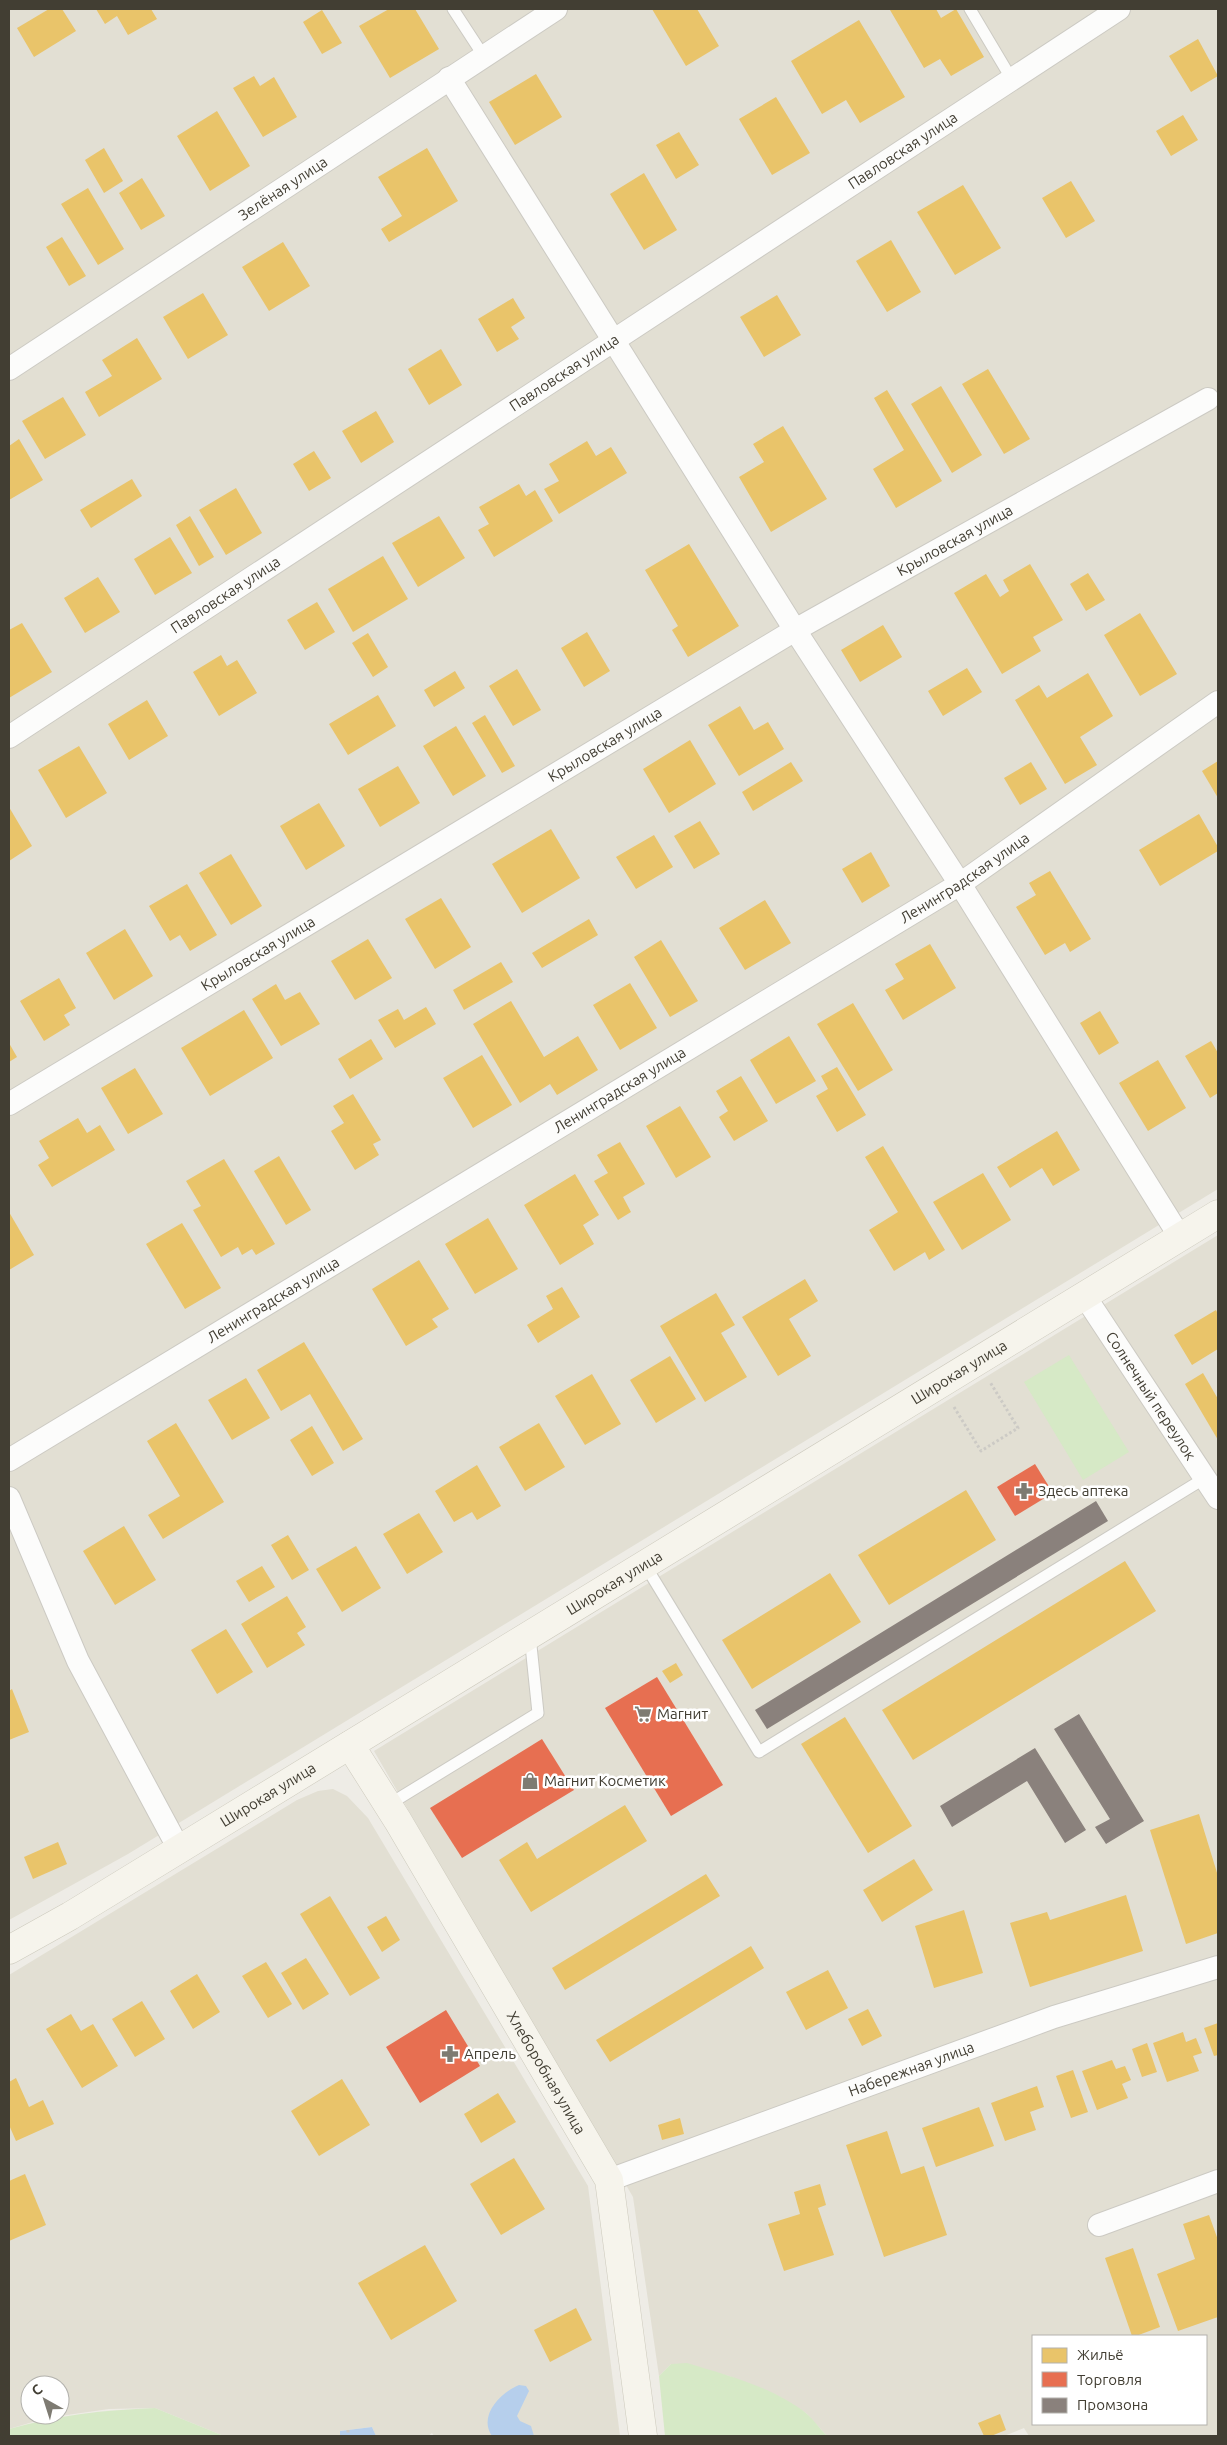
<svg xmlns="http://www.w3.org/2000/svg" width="1227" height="2445" font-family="Ubuntu,sans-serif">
  <rect width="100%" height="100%" fill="#eeece6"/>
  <!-- residential -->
  <g fill="#e2dfd3" fill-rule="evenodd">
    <path d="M9,9h1209v1180l-1090,665 -119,66z"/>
    <path d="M1218,1235v1201h-189l-5,-8 -20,8h-177l-21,-23 -26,-16 -51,-21 -58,-12 -12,12 -26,-179 -259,-446zM1033,2336h173v88h-173z"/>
    <path d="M333,1789l14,7 21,22 220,368 32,250h-186l-2,-3 -4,3h-52l-4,-9 -32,4v5h-116l-69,-28 -46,1 -63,9 -37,11v-454l288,-175 21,-9zM30,2385h30v30h-30z"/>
  </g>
  <!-- green -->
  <g fill="#d6e9c6">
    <path d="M1069,1355l60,97 -46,28 -59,-98z"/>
    <path d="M687,2363c39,12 86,24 119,50 8,7 14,16 21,23h-162l-6,-60 12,-12z"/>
    <path d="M155,2408l69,28h-215v-7c50,-14 94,-19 146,-21z"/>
  </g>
  <!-- water -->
  <g fill="#b6cfec">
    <path d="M519,2385l7,1 3,5 -12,25 3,5 11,5 3,10h-42c-14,-20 8,-43 27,-51z"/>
    <path d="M372,2427l4,9h-36v-5z"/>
  </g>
  <!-- homes -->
  <g fill="#e9c46a">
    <path d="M49,9h13l14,22 -42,26 -17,-29z"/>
    <path d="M96,9h55l6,10 -29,16 -11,-19 -12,8z"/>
    <path d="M389,9h26l24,40 -49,29 -31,-52z"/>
    <path d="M652,9h45l22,37 -33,20z"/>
    <path d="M892,9h44l5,9 15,-9 28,48 -33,19 -11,-17 -16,9 -34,-58z"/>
    <path d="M322,10l20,33 -20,11 -19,-32z"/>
    <path d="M859,20l46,77 -45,26 -14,-23 -24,14 -31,-53z"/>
    <path d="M1198,39l20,37 -27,16 -22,-36z"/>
    <path d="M536,74l26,43 -47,28 -26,-43z"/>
    <path d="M254,76l6,10 14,-9 23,40 -34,20 -30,-49z"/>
    <path d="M776,97l34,56 -38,22 -33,-56z"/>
    <path d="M217,111l33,55 -40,25 -33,-55z"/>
    <path d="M1183,115l15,25 -27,16 -15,-25z"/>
    <path d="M679,132l20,33 -23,14 -20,-34z"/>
    <path d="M104,148l19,33 -19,12 -19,-33z"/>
    <path d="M427,148l31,53 -69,41 -8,-13 21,-13 -24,-39z"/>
    <path d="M644,173l33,57 -33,20 -34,-56z"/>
    <path d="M142,178l23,38 -24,14 -22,-37z"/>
    <path d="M1071,181l24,40 -29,17 -24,-40z"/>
    <path d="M963,185l38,63 -46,27 -38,-63z"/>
    <path d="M88,188l36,61 -26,16 -37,-61z"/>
    <path d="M62,237l24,39 -17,10 -23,-39z"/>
    <path d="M891,240l30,52 -34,20 -31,-51z"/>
    <path d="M283,242l27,44 -41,25 -27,-44z"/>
    <path d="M203,293l25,42 -40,24 -25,-42z"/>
    <path d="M777,295l24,40 -37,22 -24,-40z"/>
    <path d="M513,298l12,20 -14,9 8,12 -22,13 -19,-33z"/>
    <path d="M137,338l25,41 -63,38 -14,-25 27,-16 -10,-16z"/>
    <path d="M441,349l21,36 -33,20 -21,-36z"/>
    <path d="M988,369l42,70 -26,15 -42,-70z"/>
    <path d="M941,386l41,69 -30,18 -41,-69z"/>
    <path d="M887,390l55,91 -46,27 -23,-39 31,-19 -30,-52z"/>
    <path d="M63,397l23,38 -41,24 -23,-38z"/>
    <path d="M376,411l18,31 -33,21 -19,-32z"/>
    <path d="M783,426l44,73 -56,33 -32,-55 25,-15 -11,-18z"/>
    <path d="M19,439l24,41 -34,20v-54z"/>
    <path d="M587,441l9,15 15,-9 16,26 -68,41 -15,-25 15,-8 -10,-17z"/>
    <path d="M314,451l17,27 -22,13 -16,-27z"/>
    <path d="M132,479l10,17 -51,32 -11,-18z"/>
    <path d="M519,484l7,12 9,-6 18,31 -59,36 -16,-27 11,-6 -10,-17z"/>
    <path d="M236,488l26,45 -36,22 -27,-45z"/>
    <path d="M190,516l24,41 -15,9 -23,-41z"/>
    <path d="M439,516l26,42 -47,29 -26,-44z"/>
    <path d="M170,537l22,36 -37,22 -21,-36z"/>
    <path d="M689,544l50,82 -51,31 -16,-27 6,-4 -33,-56z"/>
    <path d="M383,556l25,43 -55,33 -25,-43z"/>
    <path d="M1030,564l33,56 -30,17 8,14 -39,23 -48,-81 32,-19 14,23 9,-6 -6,-11z"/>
    <path d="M1088,573l17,27 -19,11 -16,-27z"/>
    <path d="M98,577l22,35 -35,21 -21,-35z"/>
    <path d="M317,602l18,30 -30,18 -18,-30z"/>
    <path d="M1140,613l37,61 -37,22 -36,-61z"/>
    <path d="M22,623l30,49 -43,26v-68z"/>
    <path d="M883,625l19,32 -42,25 -19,-32z"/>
    <path d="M587,632l23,39 -26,16 -23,-39z"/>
    <path d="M368,633l20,34 -15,10 -21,-34z"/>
    <path d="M221,655l6,11 10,-6 20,33 -38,23 -26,-44z"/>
    <path d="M967,668l15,24 -39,24 -15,-25z"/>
    <path d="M517,669l24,41 -28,16 -24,-40z"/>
    <path d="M455,671l10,17 -31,19 -10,-17z"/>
    <path d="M1088,673l25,43 -33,21 17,28 -32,19 -50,-84 24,-15 8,13z"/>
    <path d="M378,695l18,31 -48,29 -19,-31z"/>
    <path d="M147,700l21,36 -39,24 -21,-36z"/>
    <path d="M740,706l14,24 14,-8 16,27 -45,27 -31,-51z"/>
    <path d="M485,715l30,51 -13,7 -30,-50z"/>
    <path d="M456,726l30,50 -33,20 -30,-50z"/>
    <path d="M690,740l26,44 -47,29 -26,-44z"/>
    <path d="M79,746l28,47 -41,25 -28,-48z"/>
    <path d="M1218,761v37l-16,-27z"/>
    <path d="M791,762l12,19 -50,30 -11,-19z"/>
    <path d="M1031,762l16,27 -27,16 -16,-27z"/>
    <path d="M398,766l22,37 -40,24 -22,-38z"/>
    <path d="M319,803l26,43 -39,24 -26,-44z"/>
    <path d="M9,807l23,39 -23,15z"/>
    <path d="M1199,814l19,33v4l-58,35 -21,-36z"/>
    <path d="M700,821l20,33 -26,15 -20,-33z"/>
    <path d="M551,829l29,49 -58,35 -30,-49z"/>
    <path d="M654,835l19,32 -37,22 -20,-32z"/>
    <path d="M871,852l19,34 -28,17 -20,-34z"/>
    <path d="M231,854l31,52 -31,19 -32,-52z"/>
    <path d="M1050,871l41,68 -21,13 -5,-9 -20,12 -29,-48 20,-12 -7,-12z"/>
    <path d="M187,884l30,51 -27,16 -10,-16 -10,6 -21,-35z"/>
    <path d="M441,898l30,49 -36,22 -30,-50z"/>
    <path d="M765,900l26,43 -46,27 -26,-42z"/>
    <path d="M589,919l9,16 -56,33 -10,-15z"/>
    <path d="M125,929l28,47 -39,24 -28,-47z"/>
    <path d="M368,939l24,39 -37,22 -24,-39z"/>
    <path d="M661,940l37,61 -28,16 -36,-60z"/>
    <path d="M930,944l26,44 -53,32 -18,-30 19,-11 -9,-15z"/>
    <path d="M501,962l12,20 -49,28 -11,-20z"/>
    <path d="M59,978l17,30 -12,7 6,10 -26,16 -24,-40z"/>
    <path d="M630,983l27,45 -37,22 -27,-45z"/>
    <path d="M276,984l9,16 15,-8 20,32 -39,22 -29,-47z"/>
    <path d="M511,1001l33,56 34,-21 20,34 -41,25 -7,-11 -30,19 -47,-79z"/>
    <path d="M853,1003l40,67 -35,21 -41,-67z"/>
    <path d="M426,1007l10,17 -41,24 -17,-28 20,-11 6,11z"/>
    <path d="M244,1010l29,48 -63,38 -29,-48z"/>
    <path d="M1100,1011l19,32 -20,12 -19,-32z"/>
    <path d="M789,1036l27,45 -40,23 -26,-44z"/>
    <path d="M371,1039l12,20 -33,20 -12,-20z"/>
    <path d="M1211,1041l7,12v40l-8,5 -25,-42z"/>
    <path d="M9,1043l8,14 -8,5z"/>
    <path d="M482,1055l30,50 -39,23 -30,-50z"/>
    <path d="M1158,1060l28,48 -38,23 -29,-48z"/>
    <path d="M837,1067l29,48 -29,17 -21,-36 12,-7 -7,-13z"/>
    <path d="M135,1068l28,46 -35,20 -27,-46z"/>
    <path d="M741,1076l27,45 -34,20 -15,-24 9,-6 -12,-20z"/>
    <path d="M353,1094l28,46 -8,4 6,11 -24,15 -24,-39 13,-8 -11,-17z"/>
    <path d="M680,1106l31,51 -35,21 -30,-52z"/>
    <path d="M78,1118l9,15 13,-8 15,25 -63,37 -14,-22 11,-7 -10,-17z"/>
    <path d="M1057,1131l23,39 -27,16 -11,-18 -32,20 -13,-21z"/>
    <path d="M620,1142l25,42 -22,13 8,15 -13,8 -24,-39 14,-8 -11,-18z"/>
    <path d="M883,1146l62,104 -16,10 -4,-8 -31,19 -25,-41 29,-18 -33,-55z"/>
    <path d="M279,1156l32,54 -25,15 -32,-54z"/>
    <path d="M224,1159l51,85 -19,11 -4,-6 -10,6 -4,-8 -17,10 -28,-47 8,-4 -15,-25z"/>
    <path d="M983,1173l28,47 -49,30 -29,-48z"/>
    <path d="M575,1174l24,41 -16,10 11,19 -34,21 -36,-60z"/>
    <path d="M9,1212l25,43 -25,15z"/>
    <path d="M488,1218l30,51 -43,25 -30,-50z"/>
    <path d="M182,1223l39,65 -36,21 -39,-65z"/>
    <path d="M419,1260l30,49 -17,10 6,8 -32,19 -34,-57z"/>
    <path d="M805,1279l13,22 -29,18 22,37 -33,20 -36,-59z"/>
    <path d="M562,1287l18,30 -42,26 -11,-18 26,-16 -7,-13z"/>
    <path d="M716,1293l19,32 -14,8 26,44 -42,25 -45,-76z"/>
    <path d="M1216,1310l2,4v35l-26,16 -18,-30z"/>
    <path d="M304,1342l59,97 -20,12 -33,-57 -29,17 -24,-41z"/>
    <path d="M670,1356l26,43 -40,24 -26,-43z"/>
    <path d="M1203,1373l15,26v41l-33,-56z"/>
    <path d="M592,1374l29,50 -36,21 -30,-49z"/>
    <path d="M246,1378l24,40 -38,22 -24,-40z"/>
    <path d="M176,1423l48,79 -61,37 -15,-24 32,-19 -33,-55z"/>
    <path d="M539,1423l26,44 -40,24 -26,-44z"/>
    <path d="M312,1426l22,37 -22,13 -22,-36z"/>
    <path d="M477,1465l24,41 -24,14 -5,-8 -18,10 -19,-31z"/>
    <path d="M966,1490l30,50 -107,65 -31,-50z"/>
    <path d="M419,1513l24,39 -36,22 -24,-40z"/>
    <path d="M124,1526l32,54 -41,25 -32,-54z"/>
    <path d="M288,1535l21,35 -17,10 -21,-35z"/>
    <path d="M356,1546l25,42 -39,24 -26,-43z"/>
    <path d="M1125,1561l31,50 -243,149 -31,-50z"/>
    <path d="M262,1566l13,21 -26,15 -13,-21z"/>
    <path d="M830,1573l31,49 -109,67 -30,-49z"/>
    <path d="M287,1596l19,31 -9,6 8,12 -38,23 -26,-44z"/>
    <path d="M226,1629l27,43 -36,22 -26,-44z"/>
    <path d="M676,1663l7,12 -13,8 -8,-12z"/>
    <path d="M12,1689l17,43 -20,8v-49z"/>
    <path d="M845,1717l67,109 -44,27 -67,-109z"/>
    <path d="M625,1805l22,36 -116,71 -32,-52 28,-18 10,17z"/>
    <path d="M1199,1814l19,62v57l-32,11 -36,-114z"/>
    <path d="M58,1842l9,22 -34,15 -9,-22z"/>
    <path d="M914,1859l19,31 -51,32 -19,-32z"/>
    <path d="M706,1874l14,22 -155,94 -13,-22z"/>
    <path d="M1126,1895l17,56 -113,36 -20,-64 37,-11 3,8z"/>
    <path d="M330,1896l50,82 -30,18 -50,-82z"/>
    <path d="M964,1910l19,63 -49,15 -19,-62z"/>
    <path d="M386,1916l14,24 -18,12 -15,-25z"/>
    <path d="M751,1946l13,22 -154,94 -14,-22z"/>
    <path d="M306,1958l23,36 -26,16 -22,-37z"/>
    <path d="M266,1962l26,42 -24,14 -26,-42z"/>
    <path d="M828,1970l20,38 -42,22 -20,-38z"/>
    <path d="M197,1974l23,38 -27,17 -23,-38z"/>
    <path d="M142,2001l23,38 -30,18 -23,-38z"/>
    <path d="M868,2009l14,27 -20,10 -14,-27z"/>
    <path d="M71,2014l10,17 12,-7 25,42 -36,22 -36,-59z"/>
    <path d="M1218,2023v32l-4,1 -10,-28z"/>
    <path d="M1183,2032l3,10 10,-4 6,15 -9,3 6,15 -32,11 -14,-39z"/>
    <path d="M1147,2043l10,29 -15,5 -10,-28z"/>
    <path d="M1112,2060l4,9 9,-3 6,14 -9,4 6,14 -31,12 -15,-39z"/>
    <path d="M1073,2070l15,42 -17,6 -15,-42z"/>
    <path d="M16,2078l13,29 14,-7 11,24 -38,17 -7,-16v-43z"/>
    <path d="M342,2079l28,46 -51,31 -28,-45z"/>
    <path d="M1037,2086l7,21 -14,5 6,18 -31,11 -14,-38z"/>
    <path d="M498,2093l18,29 -35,21 -17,-29z"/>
    <path d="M979,2107l15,39 -58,21 -14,-39z"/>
    <path d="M680,2118l4,16 -22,6 -4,-15z"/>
    <path d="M887,2131l14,43 23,-8 23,69 -63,22 -38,-112z"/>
    <path d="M514,2158l31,51 -44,26 -31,-51z"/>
    <path d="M25,2174l21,51 -37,16v-60z"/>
    <path d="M820,2184l6,21 -8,3 16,47 -50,16 -16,-47 32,-10 -6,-22z"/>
    <path d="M1209,2215l9,25v77l-40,14 -21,-57 38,-15 -12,-35z"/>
    <path d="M425,2245l32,56 -66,39 -33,-57z"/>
    <path d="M1133,2248l27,79 -24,9h-4l-27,-78z"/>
    <path d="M576,2308l16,32 -42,22 -16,-32z"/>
    <path d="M1000,2414l6,16 -15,6h-7l-6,-13z"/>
  </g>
  <!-- shops -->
  <g fill="#e76f51">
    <path d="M1035,1464l18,29 -38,23 -18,-29z"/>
    <path d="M657,1677l66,108 -52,31 -66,-108z"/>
    <path d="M542,1739l32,51 -112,68 -32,-50z"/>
    <path d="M446,2010l34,56 -60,37 -34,-56z"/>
  </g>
  <!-- industry -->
  <g fill="#8a817c">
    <path d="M1096,1501l12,20 -341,208 -12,-19z"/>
    <path d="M1079,1714l65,107 -38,23 -11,-17 15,-8 -56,-90z"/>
    <path d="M1035,1748l51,82 -21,13 -38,-62 -75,46 -12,-21z"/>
  </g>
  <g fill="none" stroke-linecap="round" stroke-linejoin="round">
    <!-- lane casing -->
    <g stroke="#cccac3" stroke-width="13">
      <g id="lane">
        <path d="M453,9l30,46"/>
        <path d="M970,9l41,69"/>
        <path d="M645,1565l114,187 446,-274"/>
        <path d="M388,1805l150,-92 -8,-77"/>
      </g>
    </g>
    <!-- street casing -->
    <g stroke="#cccac3" stroke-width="24">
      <g id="street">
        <path d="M449,78l346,552 165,254 220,353"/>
        <path id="s1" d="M9,369l547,-360"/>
        <path id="s2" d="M9,737l1110,-728"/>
        <path id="s3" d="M9,1104l786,-474 413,-231"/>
        <path id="s4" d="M1084,1295l134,203"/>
        <path id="s5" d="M9,1460l951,-576 258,-182"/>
        <path d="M9,1498l69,163 101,188"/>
        <path id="s6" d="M609,2180l445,-163 164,-50"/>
        <path d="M1099,2225l119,-44"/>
      </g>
    </g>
    <!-- secondary casing -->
    <g stroke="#cdcabd" stroke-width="29">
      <g id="secondary">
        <path id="s7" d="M350,1745l48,76 211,359 34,256"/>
        <path id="s8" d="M9,1950l61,-34 1148,-702"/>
      </g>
    </g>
    <!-- path -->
    <g stroke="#cccac5" stroke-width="3" stroke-dasharray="2.5 2.5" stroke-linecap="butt">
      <path d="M954,1407l27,44 37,-23 -28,-46"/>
      <path d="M348,2430v6"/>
    </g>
    <!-- lane -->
    <use href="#lane" stroke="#fcfcfb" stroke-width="11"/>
    <!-- street -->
    <use href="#street" stroke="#fcfcfb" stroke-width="22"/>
    <!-- secondary -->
    <use href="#secondary" stroke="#f6f4ec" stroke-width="28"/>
  </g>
  <!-- icons -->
  <defs>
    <g id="pharmacy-bare" transform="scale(1.35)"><path d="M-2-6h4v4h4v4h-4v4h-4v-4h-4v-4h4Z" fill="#7e7b72" stroke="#fff" stroke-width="2.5" paint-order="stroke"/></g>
    <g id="supermarket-bare" transform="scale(1.35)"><path d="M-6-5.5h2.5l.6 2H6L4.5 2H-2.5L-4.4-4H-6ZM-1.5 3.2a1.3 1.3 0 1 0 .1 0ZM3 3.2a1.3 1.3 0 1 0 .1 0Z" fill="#7e7b72" stroke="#fff" stroke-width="2.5" paint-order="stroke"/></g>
    <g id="shop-bare" transform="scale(1.35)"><path d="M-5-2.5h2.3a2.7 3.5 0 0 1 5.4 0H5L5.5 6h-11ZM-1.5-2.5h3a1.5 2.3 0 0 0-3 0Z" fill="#7e7b72" stroke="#fff" stroke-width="2.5" paint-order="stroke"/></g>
  </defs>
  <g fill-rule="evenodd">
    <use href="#pharmacy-bare" x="1024" y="1491"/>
    <use href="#supermarket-bare" x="643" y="1714"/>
    <use href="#shop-bare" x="530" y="1781"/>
    <use href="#pharmacy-bare" x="450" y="2054"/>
  </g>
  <g text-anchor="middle" stroke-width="5" stroke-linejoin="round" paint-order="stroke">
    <!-- street labels -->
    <g font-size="15" fill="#423e33" stroke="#fff">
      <text dy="5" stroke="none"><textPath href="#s2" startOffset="1069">Павловская улица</textPath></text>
      <text dy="5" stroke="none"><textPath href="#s1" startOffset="328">Зелёная улица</textPath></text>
      <text dy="5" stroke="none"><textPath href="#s2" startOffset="664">Павловская улица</textPath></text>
      <text dy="5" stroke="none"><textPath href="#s3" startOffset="1101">Крыловская улица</textPath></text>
      <text dy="5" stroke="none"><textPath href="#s2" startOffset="259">Павловская улица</textPath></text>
      <text dy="5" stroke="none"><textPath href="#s3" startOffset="696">Крыловская улица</textPath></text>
      <text dy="5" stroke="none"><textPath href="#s5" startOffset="1119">Ленинградская улица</textPath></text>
      <text dy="5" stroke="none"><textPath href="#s3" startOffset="291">Крыловская улица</textPath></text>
      <text dy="5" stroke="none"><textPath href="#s5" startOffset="714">Ленинградская улица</textPath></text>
      <text dy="5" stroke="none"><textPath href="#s5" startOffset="309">Ленинградская улица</textPath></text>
      <text dy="5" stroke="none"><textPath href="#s8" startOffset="1112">Широкая улица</textPath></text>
      <text dy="5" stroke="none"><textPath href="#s4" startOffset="121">Солнечный переулок</textPath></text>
      <text dy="5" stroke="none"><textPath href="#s8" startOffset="708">Широкая улица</textPath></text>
      <text dy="5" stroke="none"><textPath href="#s8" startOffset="302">Широкая улица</textPath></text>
      <text dy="5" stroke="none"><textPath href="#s6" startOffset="322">Набережная улица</textPath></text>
      <text dy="5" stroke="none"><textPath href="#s7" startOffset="382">Хлеборобная улица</textPath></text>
    </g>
    <!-- poi labels -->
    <g font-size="15" fill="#423e33" stroke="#fff" text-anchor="start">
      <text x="1038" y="1496">Здесь аптека</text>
      <text x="657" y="1719">Магнит</text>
      <text x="544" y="1786">Магнит Косметик</text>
      <text x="464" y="2059">Апрель</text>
    </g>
  </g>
  <!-- border -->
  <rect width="1227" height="2445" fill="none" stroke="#423e33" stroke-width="20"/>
  <!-- legend -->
  <rect x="1032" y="2335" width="175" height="90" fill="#ffffff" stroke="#b3b2ad"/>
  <rect x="1042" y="2348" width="25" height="15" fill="#e9c46a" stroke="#b3b2ad"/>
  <text x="1077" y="2360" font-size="15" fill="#423e33">Жильё</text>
  <rect x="1042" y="2372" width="25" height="15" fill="#e76f51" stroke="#b3b2ad"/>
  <text x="1077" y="2385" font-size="15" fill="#423e33">Торговля</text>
  <rect x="1042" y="2398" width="25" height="15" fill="#8a817c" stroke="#b3b2ad"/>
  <text x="1077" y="2410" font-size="15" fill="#423e33">Промзона</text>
  <!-- north arrow -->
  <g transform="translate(45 2400) rotate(321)"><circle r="24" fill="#ffffff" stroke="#b3b2ad"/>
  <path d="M0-4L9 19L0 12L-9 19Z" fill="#7e7b72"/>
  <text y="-8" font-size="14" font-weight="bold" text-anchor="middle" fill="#423e33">С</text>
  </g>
</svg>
